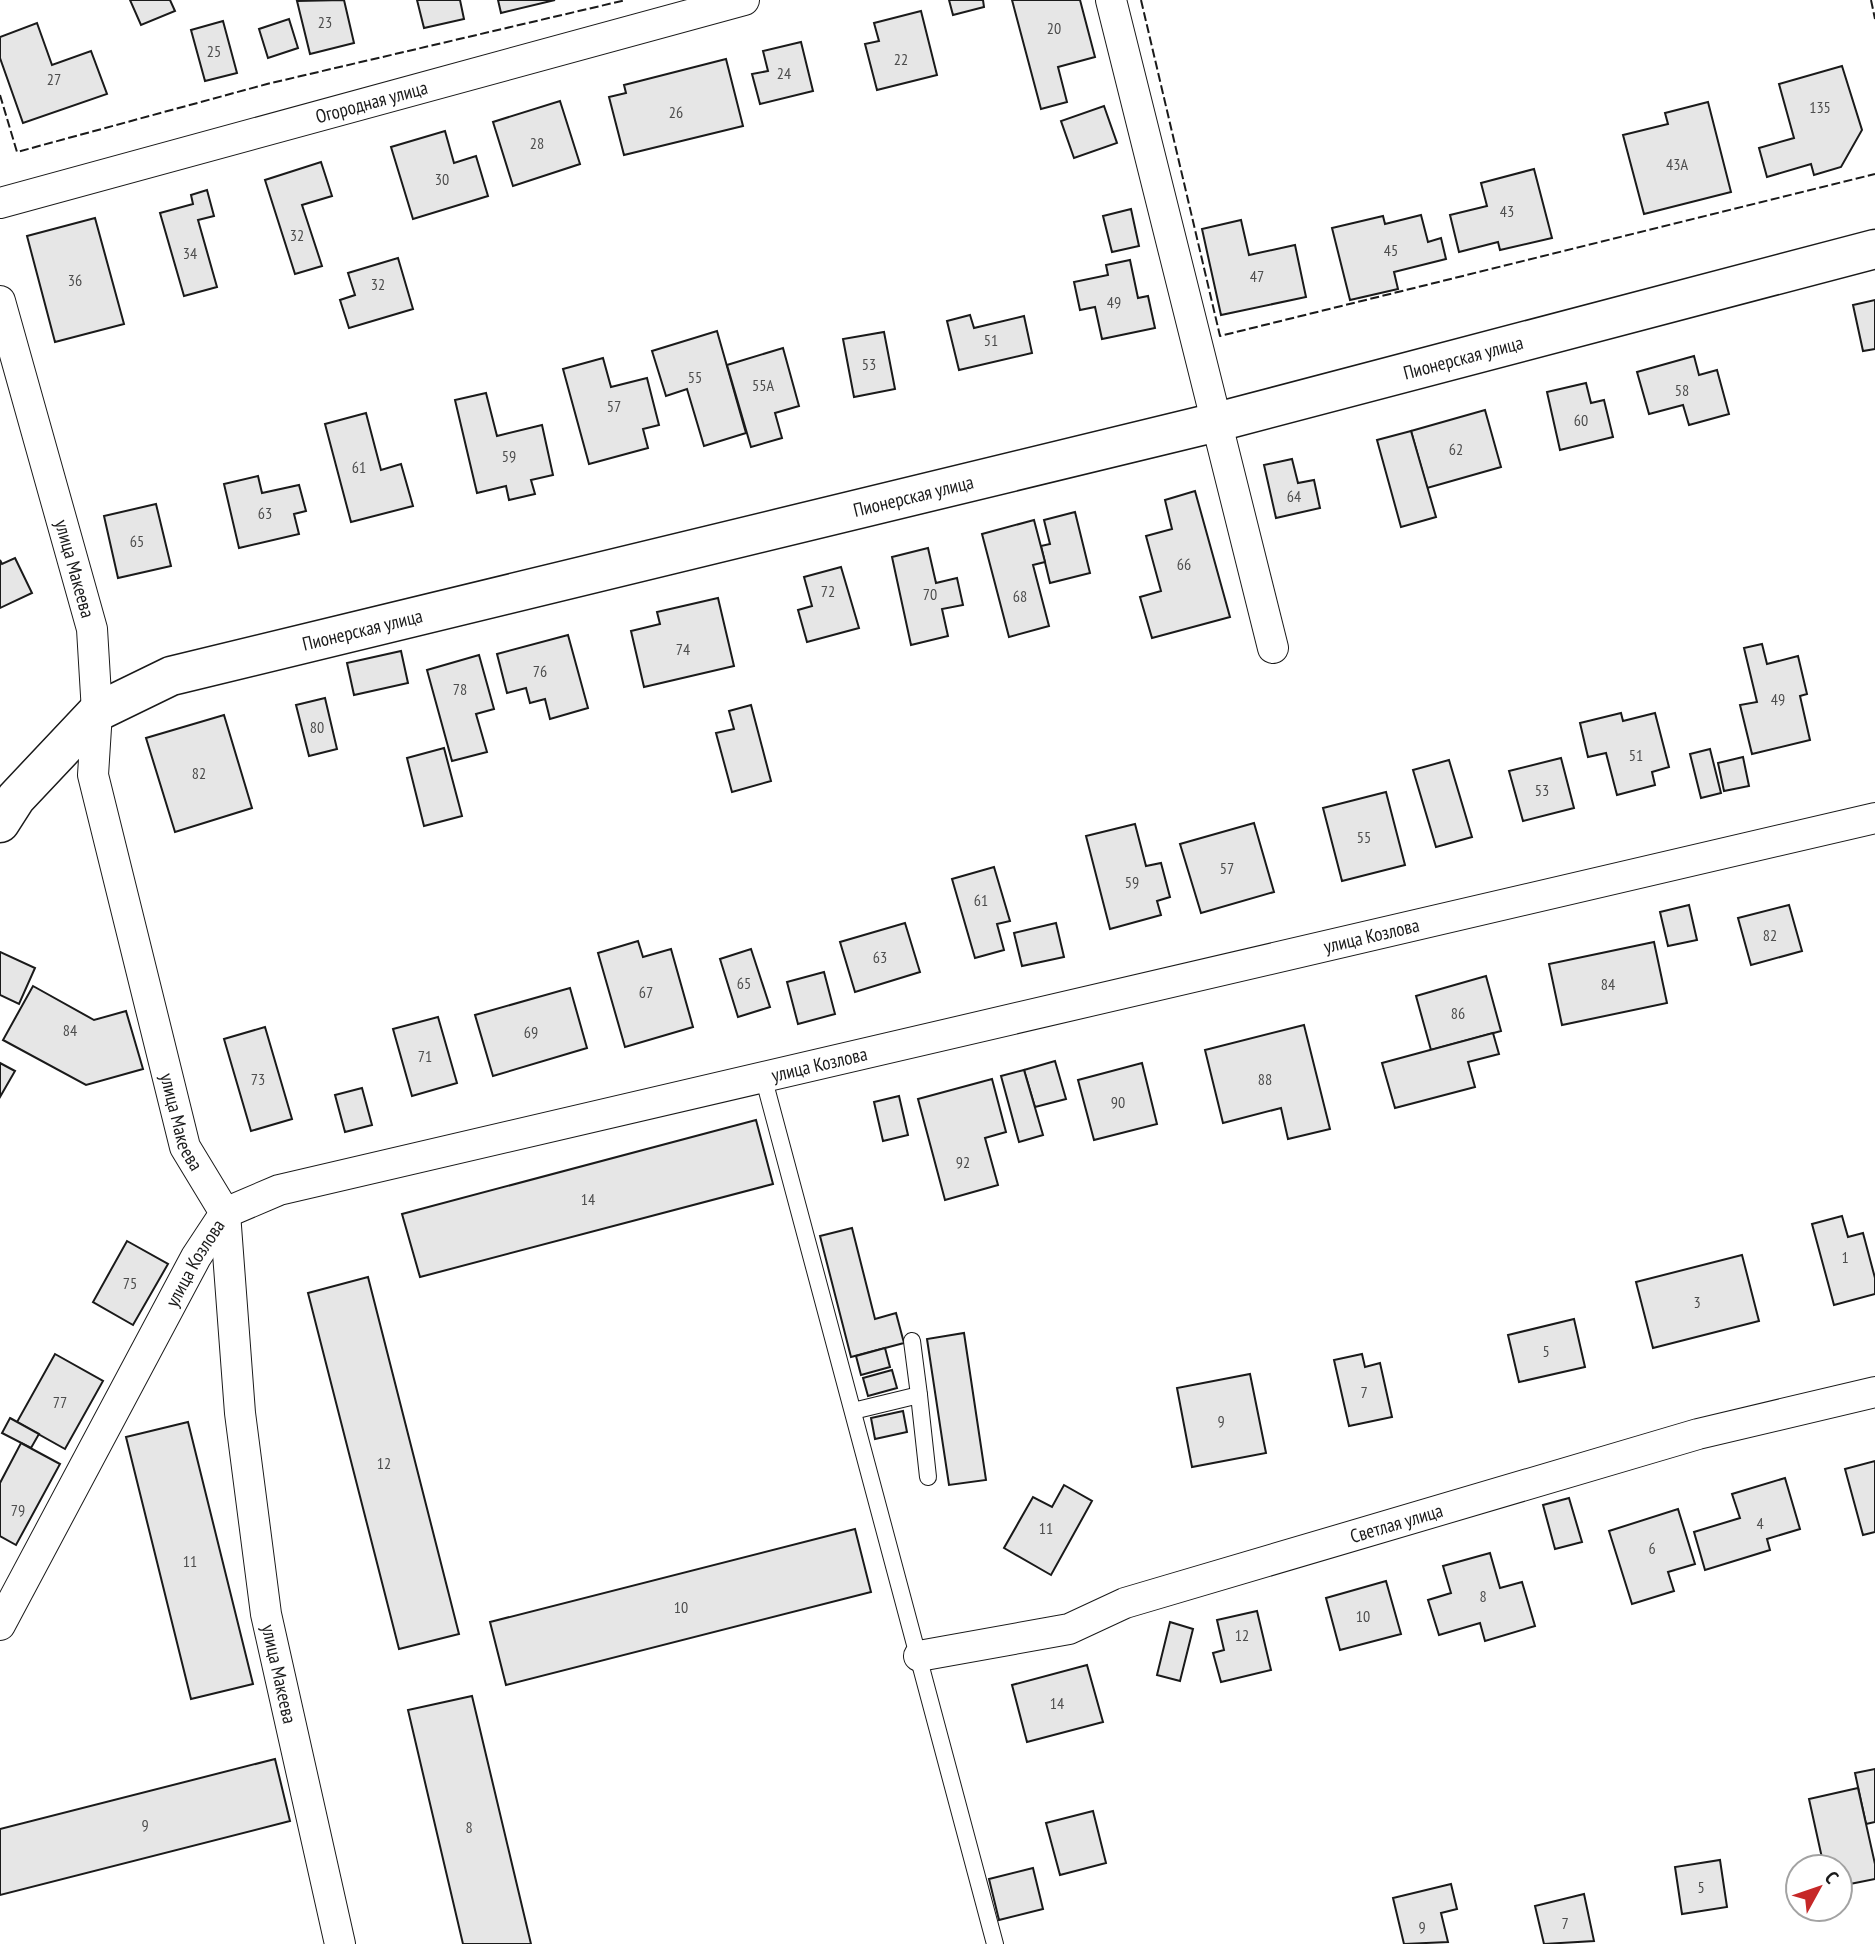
<svg xmlns="http://www.w3.org/2000/svg" width="1875" height="1944" font-family="'PT Sans Narrow',sans-serif">
  <rect width="100%" height="100%" fill="#fff"/>
  <!-- building -->
  <g fill="#e6e6e6" stroke="#1a1a1a" stroke-width="2">
    <path d="M130,0h40l5,11 -34,14z"/>
    <path d="M344,0l10,43 -44,11 -13,-53z"/>
    <path d="M417,0h43l4,19 -40,9z"/>
    <path d="M498,0h57l-54,13z"/>
    <path d="M949,0h34l1,7 -31,8z"/>
    <path d="M1012,0h68l15,57 -37,10 9,35 -26,7z"/>
    <path d="M921,11l16,64 -60,15 -12,-46 14,-3 -5,-18z"/>
    <path d="M289,19l9,29 -30,10 -9,-29z"/>
    <path d="M223,21l14,52 -32,8 -14,-51z"/>
    <path d="M37,23l15,42 39,-14 16,43 -84,29 -23,-65v-21z"/>
    <path d="M801,42l12,49 -53,13 -8,-30 16,-3 -5,-20z"/>
    <path d="M726,59l17,67 -119,29 -15,-58 17,-4 -2,-8z"/>
    <path d="M1842,66l20,64 -21,37 -27,8 -3,-11 -44,13 -8,-29 35,-10 -15,-54z"/>
    <path d="M560,101l20,63 -67,22 -20,-64z"/>
    <path d="M1708,102l23,90 -87,22 -21,-79 45,-11 -3,-11z"/>
    <path d="M1104,106l13,37 -43,15 -13,-37z"/>
    <path d="M445,131l9,32 22,-7 12,40 -75,23 -22,-72z"/>
    <path d="M321,162l11,34 -30,9 20,61 -27,8 -30,-94z"/>
    <path d="M1534,169l18,69 -52,12 -2,-8 -39,10 -9,-37 37,-9 -6,-23z"/>
    <path d="M207,190l7,26 -16,4 19,67 -33,9 -24,-83 33,-9 -2,-9z"/>
    <path d="M1131,209l8,37 -27,6 -9,-36z"/>
    <path d="M1421,215l7,27 13,-4 5,21 -52,13 4,17 -48,11 -18,-72 51,-12 2,8z"/>
    <path d="M95,218l29,106 -69,18 -28,-106z"/>
    <path d="M1241,220l8,35 46,-10 11,52 -85,18 -19,-86z"/>
    <path d="M398,258l15,51 -64,19 -9,-28 15,-5 -7,-22z"/>
    <path d="M1130,260l8,38 10,-2 7,32 -53,11 -7,-32 -15,3 -6,-28 34,-7 -2,-10z"/>
    <path d="M1875,300v49l-12,2 -10,-46z"/>
    <path d="M970,315l4,13 50,-12 8,37 -73,17 -12,-49z"/>
    <path d="M717,331l29,102 -42,13 -17,-57 -21,7 -14,-45z"/>
    <path d="M884,332l11,57 -41,8 -11,-58z"/>
    <path d="M783,348l16,58 -24,7 7,25 -31,9 -24,-82z"/>
    <path d="M1694,356l5,19 18,-5 12,44 -40,11 -6,-20 -34,9 -12,-42z"/>
    <path d="M603,358l8,29 36,-9 12,47 -16,4 5,19 -59,16 -26,-95z"/>
    <path d="M1586,383l5,20 13,-3 9,37 -53,13 -13,-58z"/>
    <path d="M486,393l11,43 45,-11 11,50 -22,5 4,14 -26,6 -3,-14 -29,7 -22,-93z"/>
    <path d="M1485,410l16,57 -74,21 -16,-57z"/>
    <path d="M366,413l15,57 20,-6 12,42 -62,16 -26,-98z"/>
    <path d="M1411,431l25,86 -35,10 -24,-87z"/>
    <path d="M1292,459l6,24 16,-3 6,28 -44,10 -12,-53z"/>
    <path d="M258,476l4,17 37,-8 7,26 -12,3 5,20 -60,14 -15,-64z"/>
    <path d="M1195,491l35,126 -78,21 -12,-41 21,-6 -15,-55 26,-7 -7,-29z"/>
    <path d="M156,504l15,62 -53,12 -14,-62z"/>
    <path d="M1075,512l15,61 -40,10 -9,-37 9,-2 -6,-24z"/>
    <path d="M1034,520l11,42 -12,3 16,61 -40,11 -27,-103z"/>
    <path d="M928,548l8,35 21,-5 6,27 -21,4 6,27 -37,9 -19,-88z"/>
    <path d="M15,558l17,35 -32,15v-48l2,4z"/>
    <path d="M841,567l18,61 -52,14 -9,-32 14,-4 -8,-29z"/>
    <path d="M718,598l16,68 -90,21 -13,-56 29,-7 -3,-12z"/>
    <path d="M568,635l20,73 -38,11 -5,-20 -15,4 -4,-15 -19,5 -10,-39z"/>
    <path d="M1762,644l5,20 31,-8 9,38 -7,2 10,44 -58,14 -12,-49 17,-3 -13,-54z"/>
    <path d="M401,651l7,32 -54,12 -7,-32z"/>
    <path d="M479,655l15,54 -18,5 11,38 -35,9 -25,-91z"/>
    <path d="M325,698l12,51 -28,7 -13,-51z"/>
    <path d="M751,705l20,76 -39,11 -16,-59 18,-4 -5,-18z"/>
    <path d="M1621,713l2,8 32,-8 14,54 -17,5 3,13 -38,10 -11,-42 -18,4 -8,-34z"/>
    <path d="M224,715l28,93 -77,24 -29,-94z"/>
    <path d="M444,748l18,68 -38,10 -17,-68z"/>
    <path d="M1710,749l11,44 -20,5 -11,-44z"/>
    <path d="M1743,757l6,29 -25,5 -6,-28z"/>
    <path d="M1561,758l13,50 -51,13 -14,-50z"/>
    <path d="M1449,760l23,77 -36,10 -23,-77z"/>
    <path d="M1386,792l19,73 -63,16 -19,-73z"/>
    <path d="M1254,823l20,69 -73,21 -21,-69z"/>
    <path d="M1135,824l11,42 15,-3 9,34 -13,4 4,14 -51,14 -24,-93z"/>
    <path d="M994,867l16,54 -13,3 7,26 -29,8 -23,-79z"/>
    <path d="M1689,905l8,35 -29,6 -8,-34z"/>
    <path d="M1789,905l13,46 -51,14 -13,-47z"/>
    <path d="M905,923l15,49 -65,20 -15,-50z"/>
    <path d="M1056,923l8,34 -42,9 -8,-33z"/>
    <path d="M638,941l5,16 28,-8 22,78 -68,20 -27,-94z"/>
    <path d="M1654,942l13,61 -105,22 -13,-61z"/>
    <path d="M751,949l19,58 -32,10 -18,-58z"/>
    <path d="M0,952l35,16 -16,36 -19,-9z"/>
    <path d="M824,972l11,42 -37,10 -11,-42z"/>
    <path d="M1486,976l15,55 -70,19 -15,-54z"/>
    <path d="M33,986l61,34 32,-9 17,58 -57,16 -83,-45z"/>
    <path d="M570,988l17,60 -94,28 -18,-61z"/>
    <path d="M438,1017l19,66 -45,13 -19,-67z"/>
    <path d="M1304,1025l26,104 -42,10 -7,-31 -58,15 -18,-73z"/>
    <path d="M265,1027l27,92 -41,12 -27,-92z"/>
    <path d="M1493,1033l6,21 -31,8 7,25 -80,21 -13,-45z"/>
    <path d="M1055,1061l11,38 -31,8 -11,-37z"/>
    <path d="M0,1063l15,8 -15,26z"/>
    <path d="M1142,1063l15,61 -63,16 -16,-60z"/>
    <path d="M1024,1070l19,65 -24,7 -18,-66z"/>
    <path d="M992,1079l14,53 -21,6 13,47 -53,15 -27,-101z"/>
    <path d="M362,1088l10,37 -27,7 -10,-37z"/>
    <path d="M899,1096l9,39 -25,6 -9,-39z"/>
    <path d="M756,1120l17,64 -353,93 -18,-63z"/>
    <path d="M1842,1216l6,21 15,-4 12,45v16l-41,11 -22,-81z"/>
    <path d="M852,1228l23,91 21,-6 8,30 -53,14 -31,-121z"/>
    <path d="M127,1241l41,23 -35,61 -40,-23z"/>
    <path d="M1742,1255l17,66 -106,27 -17,-66z"/>
    <path d="M368,1277l91,357 -60,15 -91,-356z"/>
    <path d="M1574,1319l11,48 -66,15 -11,-47z"/>
    <path d="M964,1333l22,147 -37,5 -22,-146z"/>
    <path d="M885,1348l5,19 -29,8 -5,-19z"/>
    <path d="M55,1354l48,27 -38,68 -48,-27z"/>
    <path d="M1362,1354l3,13 15,-4 12,54 -43,9 -15,-66z"/>
    <path d="M892,1370l5,18 -29,8 -5,-18z"/>
    <path d="M1250,1374l16,79 -74,14 -15,-79z"/>
    <path d="M903,1411l4,21 -32,7 -4,-21z"/>
    <path d="M10,1418l29,16 -8,14 -29,-15z"/>
    <path d="M188,1422l65,262 -62,15 -65,-262z"/>
    <path d="M21,1443l39,21 -44,81 -16,-9v-53z"/>
    <path d="M1875,1461v71l-12,3 -18,-66z"/>
    <path d="M1785,1478l15,51 -33,10 3,11 -65,20 -11,-38 46,-14 -8,-24z"/>
    <path d="M1064,1485l28,16 -41,74 -47,-27 29,-51 19,10z"/>
    <path d="M1569,1498l13,44 -27,7 -12,-44z"/>
    <path d="M1678,1509l17,55 -27,8 6,19 -42,13 -23,-73z"/>
    <path d="M855,1529l16,63 -365,93 -16,-63z"/>
    <path d="M1490,1553l10,35 22,-6 13,44 -50,15 -5,-18 -41,12 -11,-35 23,-7 -8,-27z"/>
    <path d="M1386,1581l15,53 -61,16 -14,-52z"/>
    <path d="M1257,1611l14,59 -50,12 -8,-29 11,-3 -7,-30z"/>
    <path d="M1170,1622l23,7 -13,52 -23,-6z"/>
    <path d="M1087,1665l16,57 -76,20 -15,-57z"/>
    <path d="M472,1696l59,248h-68l-55,-234z"/>
    <path d="M275,1759l15,62 -290,74v-66z"/>
    <path d="M1875,1769v53l-9,2 -11,-51z"/>
    <path d="M1858,1788l17,76v15l-35,7v-19h-16l-15,-68z"/>
    <path d="M1093,1811l13,52 -46,12 -14,-52z"/>
    <path d="M1720,1860l7,47 -45,7 -7,-47z"/>
    <path d="M1033,1868l10,41 -44,11 -10,-41z"/>
    <path d="M1451,1884l6,25 -16,4 7,29 -44,2 -11,-46z"/>
    <path d="M1584,1894l10,47 -50,3 -9,-38z"/>
  </g>
  <g fill="none" stroke-linecap="round" stroke-linejoin="round">
    <!-- lane casing -->
    <g stroke="#1a1a1a" stroke-width="18">
      <g id="lane">
        <path d="M763,1076l232,868"/>
        <path d="M919,1395l9,82"/>
        <path d="M853,1411l66,-16 -7,-54"/>
      </g>
    </g>
    <!-- street casing -->
    <g stroke="#1a1a1a" stroke-width="32">
      <g id="street">
        <path d="M1111,0l162,648"/>
        <path id="s1" d="M0,203l744,-203"/>
        <path id="s2" d="M0,301l92,328 5,83 -4,63 92,372 40,66 15,200 26,201 74,330"/>
        <path id="s3" d="M0,1625l196,-368 29,-44 54,-23 1596,-372"/>
        <path id="s4" d="M919,1656l150,-27 56,-26 573,-169 177,-42"/>
      </g>
    </g>
    <!-- secondary casing -->
    <g stroke="#1a1a1a" stroke-width="41">
      <g id="secondary">
        <path id="s5" d="M0,823l16,-25 81,-86 74,-36 1046,-254 658,-173"/>
      </g>
    </g>
    <!-- lane -->
    <use href="#lane" stroke="#fff" stroke-width="16"/>
    <!-- street -->
    <use href="#street" stroke="#fff" stroke-width="30"/>
    <!-- secondary -->
    <use href="#secondary" stroke="#fff" stroke-width="38"/>
    <!-- fence -->
    <g stroke="#1a1a1a" stroke-width="2" stroke-dasharray="9 3.5" stroke-linecap="butt">
      <path d="M1141,0l79,336 655,-162"/>
      <path d="M1871,0l4,19"/>
      <path d="M0,95l17,57 250,-68 359,-84"/>
    </g>
  </g>
  <g text-anchor="middle" stroke-width="5" stroke-linejoin="round" paint-order="stroke">
    <!-- number labels -->
    <g font-size="16" fill="#4d4d4d">
      <text x="325" y="28">23</text>
      <text x="1054" y="34">20</text>
      <text x="214" y="57">25</text>
      <text x="901" y="65">22</text>
      <text x="784" y="79">24</text>
      <text x="54" y="85">27</text>
      <text x="1820" y="113">135</text>
      <text x="676" y="118">26</text>
      <text x="537" y="149">28</text>
      <text x="1677" y="170">43А</text>
      <text x="442" y="185">30</text>
      <text x="1507" y="217">43</text>
      <text x="297" y="241">32</text>
      <text x="1391" y="256">45</text>
      <text x="190" y="259">34</text>
      <text x="1257" y="282">47</text>
      <text x="75" y="286">36</text>
      <text x="378" y="290">32</text>
      <text x="1114" y="308">49</text>
      <text x="991" y="346">51</text>
      <text x="869" y="370">53</text>
      <text x="695" y="383">55</text>
      <text x="763" y="391">55А</text>
      <text x="1682" y="396">58</text>
      <text x="614" y="412">57</text>
      <text x="1581" y="426">60</text>
      <text x="1456" y="455">62</text>
      <text x="509" y="462">59</text>
      <text x="359" y="473">61</text>
      <text x="1294" y="502">64</text>
      <text x="265" y="519">63</text>
      <text x="137" y="547">65</text>
      <text x="1184" y="570">66</text>
      <text x="828" y="597">72</text>
      <text x="930" y="600">70</text>
      <text x="1020" y="602">68</text>
      <text x="683" y="655">74</text>
      <text x="540" y="677">76</text>
      <text x="460" y="695">78</text>
      <text x="1778" y="705">49</text>
      <text x="317" y="733">80</text>
      <text x="1636" y="761">51</text>
      <text x="199" y="779">82</text>
      <text x="1542" y="796">53</text>
      <text x="1364" y="843">55</text>
      <text x="1227" y="874">57</text>
      <text x="1132" y="888">59</text>
      <text x="981" y="906">61</text>
      <text x="1770" y="941">82</text>
      <text x="880" y="963">63</text>
      <text x="744" y="989">65</text>
      <text x="1608" y="990">84</text>
      <text x="646" y="998">67</text>
      <text x="1458" y="1019">86</text>
      <text x="70" y="1036">84</text>
      <text x="531" y="1038">69</text>
      <text x="425" y="1062">71</text>
      <text x="258" y="1085">73</text>
      <text x="1265" y="1085">88</text>
      <text x="1118" y="1108">90</text>
      <text x="963" y="1168">92</text>
      <text x="588" y="1205">14</text>
      <text x="1845" y="1263">1</text>
      <text x="130" y="1289">75</text>
      <text x="1697" y="1308">3</text>
      <text x="1546" y="1357">5</text>
      <text x="1364" y="1398">7</text>
      <text x="60" y="1408">77</text>
      <text x="1221" y="1427">9</text>
      <text x="384" y="1469">12</text>
      <text x="18" y="1516">79</text>
      <text x="1760" y="1529">4</text>
      <text x="1046" y="1534">11</text>
      <text x="1652" y="1554">6</text>
      <text x="190" y="1567">11</text>
      <text x="1483" y="1602">8</text>
      <text x="681" y="1613">10</text>
      <text x="1363" y="1622">10</text>
      <text x="1242" y="1641">12</text>
      <text x="1057" y="1709">14</text>
      <text x="145" y="1831">9</text>
      <text x="469" y="1833">8</text>
      <text x="1701" y="1893">5</text>
      <text x="1565" y="1929">7</text>
      <text x="1422" y="1933">9</text>
    </g>
    <!-- street labels -->
    <g font-size="19" fill="#1a1a1a" stroke="#fff">
      <text dy="7" stroke="none"><textPath href="#s1" startOffset="385">Огородная улица</textPath></text>
      <text dy="7" stroke="none"><textPath href="#s5" startOffset="1561">Пионерская улица</textPath></text>
      <text dy="7" stroke="none"><textPath href="#s5" startOffset="994">Пионерская улица</textPath></text>
      <text dy="7" stroke="none"><textPath href="#s2" startOffset="278">улица Макеева</textPath></text>
      <text dy="7" stroke="none"><textPath href="#s5" startOffset="427">Пионерская улица</textPath></text>
      <text dy="7" stroke="none"><textPath href="#s3" startOffset="1650">улица Козлова</textPath></text>
      <text dy="7" stroke="none"><textPath href="#s3" startOffset="1083">улица Козлова</textPath></text>
      <text dy="7" stroke="none"><textPath href="#s2" startOffset="845">улица Макеева</textPath></text>
      <text dy="7" stroke="none"><textPath href="#s3" startOffset="411">улица Козлова</textPath></text>
      <text dy="7" stroke="none"><textPath href="#s4" startOffset="497">Светлая улица</textPath></text>
      <text dy="7" stroke="none"><textPath href="#s2" startOffset="1412">улица Макеева</textPath></text>
    </g>
  </g>
  <!-- north arrow -->
  <g transform="translate(1819 1888) rotate(50)"><circle r="33" fill="#ffffff" stroke="#a3a3a3" stroke-width="2"/>
  <path d="M0-5L12 26L0 18L-12 26Z" fill="#c62828"/>
  <text y="-10" font-size="19" font-weight="bold" text-anchor="middle" fill="#1a1a1a">С</text>
  </g>
</svg>
